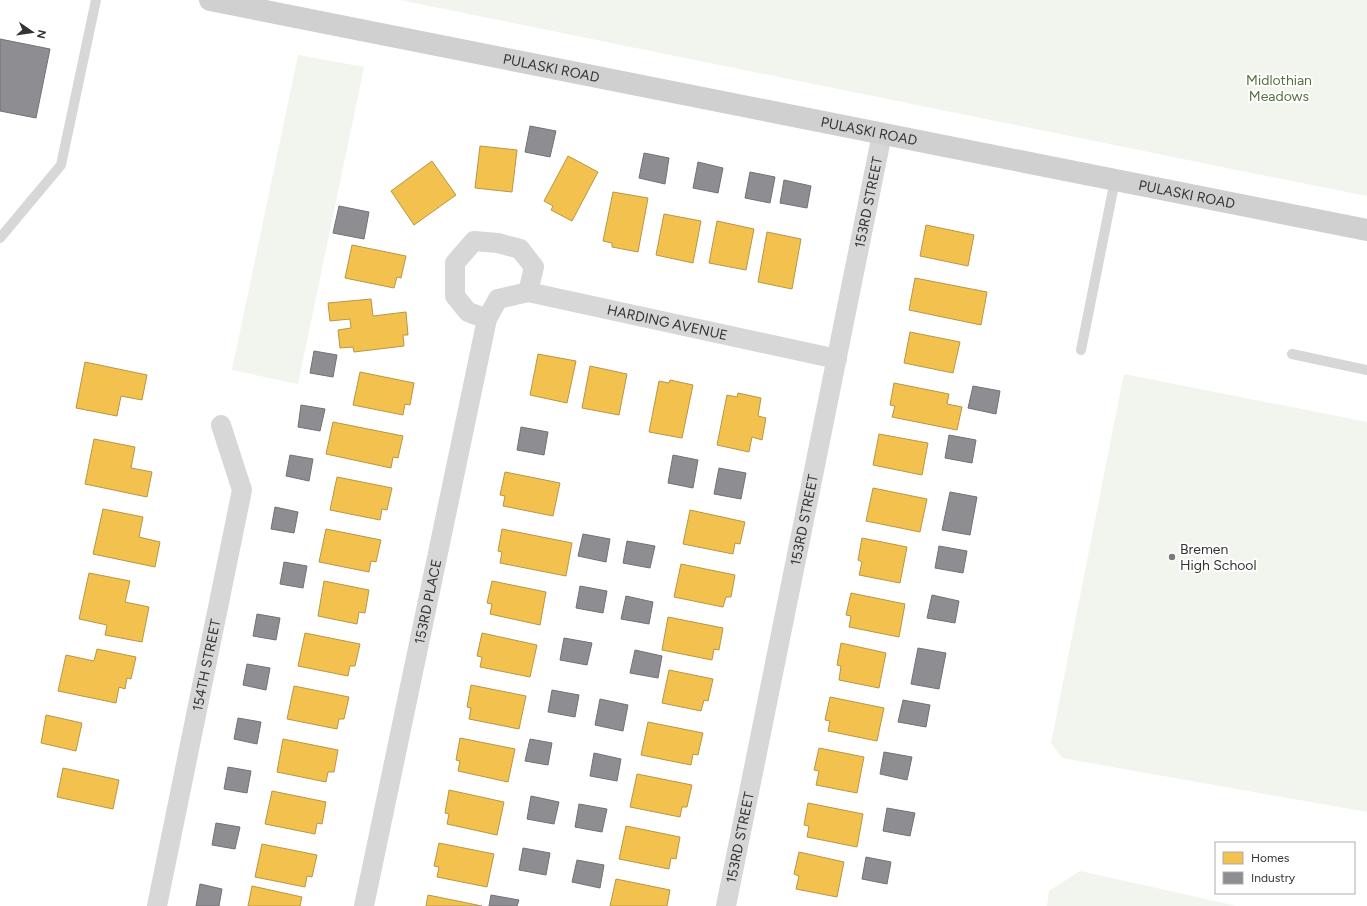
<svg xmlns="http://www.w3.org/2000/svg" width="1367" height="906" font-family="Figtree,sans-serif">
  <rect width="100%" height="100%" fill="#fff"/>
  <!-- green -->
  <g fill="#f1f5ed">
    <path d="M400,0h967v196l-125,-25z"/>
    <path d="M298,55l66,12 -66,317 -66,-14z"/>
    <path d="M1124,374l243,48v390l-305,-54 -11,-15z"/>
    <path d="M1080,871l157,35h-190l2,-15z"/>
  </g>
  <!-- homes -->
  <g fill="#f2c14e" stroke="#b99646">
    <path d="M480,146l37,4 -5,42 -37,-4z"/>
    <path d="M568,156l30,16 -26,49 -21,-11 2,-4 -9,-5z"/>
    <path d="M432,161l24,34 -42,30 -23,-34z"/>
    <path d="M613,192l35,6 -10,54 -26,-5v-4l-9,-2z"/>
    <path d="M664,214l37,7 -8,42 -37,-8z"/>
    <path d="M717,221l37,8 -8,41 -37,-7z"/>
    <path d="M926,225l48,10 -6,31 -48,-10z"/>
    <path d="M767,232l34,7 -9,50 -34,-7z"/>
    <path d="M352,245l54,11 -5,22 -4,-1 -3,11 -49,-10z"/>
    <path d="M915,278l72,14 -6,33 -72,-15z"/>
    <path d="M371,299l2,17 33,-4 2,23h-5l1,11 -50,6 -1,-5 -13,1 -2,-18 13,-2 -1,-9 -20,2 -2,-18z"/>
    <path d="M910,332l50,10 -7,31 -49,-10z"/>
    <path d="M538,354l38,7 -9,42 -37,-8z"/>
    <path d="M85,362l62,13 -5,25 -21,-4 -4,20 -41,-8z"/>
    <path d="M590,366l37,8 -8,41 -37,-7z"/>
    <path d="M360,372l54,11 -4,22 -5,-1 -2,11 -50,-10z"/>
    <path d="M670,380l23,5 -11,53 -33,-6 10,-51 10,2z"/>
    <path d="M894,383l55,11 -2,10 15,3 -5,23 -65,-13 3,-11 -5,-1z"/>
    <path d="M738,393l23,5 -3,18 8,2 -4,22 -10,-3 -3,15 -32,-7 10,-50 10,2z"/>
    <path d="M333,422l70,14 -5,22 -5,-1 -2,11 -65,-14z"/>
    <path d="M879,434l49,9 -6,32 -49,-10z"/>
    <path d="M94,439l41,8 -4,21 21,4 -5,25 -62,-13z"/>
    <path d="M505,472l55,11 -7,33 -50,-10 2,-10 -5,-1z"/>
    <path d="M337,477l55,11 -5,22 -5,-1 -2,11 -50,-10z"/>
    <path d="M873,488l54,11 -7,33 -54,-11z"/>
    <path d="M103,509l40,8 -4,20 21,5 -5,25 -62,-13z"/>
    <path d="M690,510l55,12 -5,22 -5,-1 -2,11 -50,-10z"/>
    <path d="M326,529l55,11 -5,22 -5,-1 -2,11 -50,-10z"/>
    <path d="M502,529l70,14 -6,33 -66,-13 2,-11 -4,-1z"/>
    <path d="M862,538l45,9 -7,36 -41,-8 3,-13 -4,-2z"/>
    <path d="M681,564l54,11 -4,22h-5l-3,10 -49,-10z"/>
    <path d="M89,573l41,8 -5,21 24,5 -7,35 -37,-7 2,-10 -28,-6z"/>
    <path d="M324,581l45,9 -4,23 -6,-1 -2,12 -39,-8z"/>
    <path d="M492,581l54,11 -6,33 -50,-11 2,-10 -5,-1z"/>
    <path d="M851,593l54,11 -6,33 -50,-10 2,-11 -5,-1z"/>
    <path d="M668,617l55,11 -4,22 -5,-1 -2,11 -50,-10z"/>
    <path d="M305,633l55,11 -5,22h-5l-2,10 -50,-10z"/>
    <path d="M482,633l55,12 -7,32 -50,-10 2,-10 -5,-1z"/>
    <path d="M841,643l45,10 -7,35 -40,-8 2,-14 -4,-1z"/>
    <path d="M97,649l39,8 -5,22 -4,-1 -2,11 -6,-2 -3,16 -58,-12 8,-36 28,6z"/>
    <path d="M669,670l44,9 -5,22 -4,-1 -3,11 -39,-8z"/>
    <path d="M471,685l55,11 -7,33 -50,-10 2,-11 -4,-1z"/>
    <path d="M294,686l55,11 -5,22h-5l-2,10 -50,-10z"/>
    <path d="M830,697l54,11 -7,33 -49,-10 2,-10 -5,-1z"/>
    <path d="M46,715l36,8 -6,28 -35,-8z"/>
    <path d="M648,722l55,11 -5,22 -5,-1 -2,11 -50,-10z"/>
    <path d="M460,738l55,11 -7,33 -50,-11 2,-10 -4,-1z"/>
    <path d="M283,739l55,11 -4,22h-6l-2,10 -49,-10z"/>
    <path d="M819,748l45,9 -7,36 -41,-8 3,-14 -5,-1z"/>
    <path d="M63,768l56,12 -6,29 -56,-12z"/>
    <path d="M637,774l55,11 -5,22h-5l-2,10 -50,-10z"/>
    <path d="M449,790l55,12 -7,33 -50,-11 2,-10 -4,-1z"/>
    <path d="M272,791l54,11 -4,22 -5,-1 -2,11 -50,-10z"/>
    <path d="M808,803l55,11 -6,33 -50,-10 2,-11 -5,-1z"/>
    <path d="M626,826l54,11 -4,22 -5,-1 -2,11 -50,-10z"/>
    <path d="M439,843l55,11 -7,33 -50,-10 2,-10 -5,-1z"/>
    <path d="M262,844l55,11 -5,22 -5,-1 -2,11 -50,-10z"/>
    <path d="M799,852l45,10 -7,35 -41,-8 3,-13 -5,-2z"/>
    <path d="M616,879l54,11 -3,16h-57z"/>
    <path d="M252,886l50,11 -2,9h-52z"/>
    <path d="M428,895l54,11h-56z"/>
  </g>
  <!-- industry -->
  <g fill="#8d8d92" stroke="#727276">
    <path d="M0,39l50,10 -14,69 -36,-7z"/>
    <path d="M530,126l26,5 -6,26 -25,-5z"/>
    <path d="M644,153l25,5 -4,26 -26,-6z"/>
    <path d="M698,162l25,6 -5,25 -25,-5z"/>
    <path d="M750,172l25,5 -5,26 -25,-5z"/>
    <path d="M784,180l27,6 -4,22 -27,-5z"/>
    <path d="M339,206l30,6 -5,27 -31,-6z"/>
    <path d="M314,351l23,4 -4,22 -23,-4z"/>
    <path d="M973,386l27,5 -4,23 -28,-6z"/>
    <path d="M301,405l24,4 -5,22 -22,-4z"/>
    <path d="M521,427l27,5 -4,23 -27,-5z"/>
    <path d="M949,435l27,5 -4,23 -27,-5z"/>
    <path d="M290,455l23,4 -4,22 -23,-5z"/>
    <path d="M673,455l25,5 -5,28 -25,-5z"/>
    <path d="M719,468l27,5 -5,26 -27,-5z"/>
    <path d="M950,492l27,5 -7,38 -28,-5z"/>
    <path d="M275,507l23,5 -4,21 -23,-4z"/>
    <path d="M583,534l27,5 -4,23 -28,-6z"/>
    <path d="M627,541l28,5 -5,22 -27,-5z"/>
    <path d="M939,546l28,5 -4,22 -28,-5z"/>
    <path d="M284,562l23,4 -4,22 -23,-4z"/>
    <path d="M580,586l27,5 -4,22 -27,-5z"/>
    <path d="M932,595l27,6 -4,22 -28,-5z"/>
    <path d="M626,596l27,6 -4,22 -28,-5z"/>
    <path d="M257,614l23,4 -4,22 -23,-4z"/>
    <path d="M564,638l28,5 -5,22 -27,-5z"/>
    <path d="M918,648l28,5 -7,36 -28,-5z"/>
    <path d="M635,650l27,6 -4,22 -28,-5z"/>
    <path d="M247,664l23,4 -4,22 -23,-5z"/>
    <path d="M552,690l27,5 -4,22 -27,-5z"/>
    <path d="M600,699l28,6 -5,26 -28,-6z"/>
    <path d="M903,700l27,5 -4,22 -28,-5z"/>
    <path d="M238,718l23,4 -4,22 -23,-5z"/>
    <path d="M530,739l22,4 -4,22 -23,-4z"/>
    <path d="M884,752l28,5 -5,23 -27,-6z"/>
    <path d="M594,753l27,6 -4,22 -27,-5z"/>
    <path d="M228,767l23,4 -4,22 -23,-4z"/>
    <path d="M531,796l28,6 -5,22 -27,-5z"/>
    <path d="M579,804l28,5 -5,23 -27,-5z"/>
    <path d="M887,808l28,5 -5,23 -27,-5z"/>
    <path d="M216,823l24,4 -5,22 -23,-4z"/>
    <path d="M523,848l27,5 -4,22 -27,-5z"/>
    <path d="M866,857l25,5 -4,22 -25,-5z"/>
    <path d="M577,860l27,5 -4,23 -28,-6z"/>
    <path d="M200,884l22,5 -3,17h-23z"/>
    <path d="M491,895l28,5 -2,6h-28z"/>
  </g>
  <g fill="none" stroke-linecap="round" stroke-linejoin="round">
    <!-- lane -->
    <g stroke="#d7d7d7" stroke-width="10">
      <path d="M0,238l61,-73 35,-165"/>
      <path d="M1081,350l34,-170"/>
      <path d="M1292,354l75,16"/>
    </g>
    <!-- street -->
    <g stroke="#d7d7d7" stroke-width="20">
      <path d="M487,319l-19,-7 -13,-16v-33l19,-22 24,2 22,6 14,18 -6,25"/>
      <path id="s1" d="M157,906l85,-416 -21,-65"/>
      <path id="s2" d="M364,906l123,-587 11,-20 30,-7 309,67"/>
      <path id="s3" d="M726,906l156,-772"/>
    </g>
    <!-- secondary -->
    <path stroke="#d0d0d0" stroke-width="22" id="s4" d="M210,0l1157,230"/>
  </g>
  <!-- markers -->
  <circle fill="#7a7a7a" stroke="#fff" stroke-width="1.5" cx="1172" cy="557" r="4"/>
  <g text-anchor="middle" stroke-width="4" stroke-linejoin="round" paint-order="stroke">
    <!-- street labels -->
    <g font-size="14" fill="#333" stroke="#fff">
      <text dy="5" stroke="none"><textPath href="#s4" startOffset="348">PULASKI ROAD</textPath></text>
      <text dy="5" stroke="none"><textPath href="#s4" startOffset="672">PULASKI ROAD</textPath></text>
      <text dy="5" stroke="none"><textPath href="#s4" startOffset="996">PULASKI ROAD</textPath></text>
      <text dy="5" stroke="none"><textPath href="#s3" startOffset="718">153RD STREET</textPath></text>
      <text dy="5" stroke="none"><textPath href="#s2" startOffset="796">HARDING AVENUE</textPath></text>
      <text dy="5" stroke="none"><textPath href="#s3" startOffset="394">153RD STREET</textPath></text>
      <text dy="5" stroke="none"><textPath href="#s2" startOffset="311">153RD PLACE</textPath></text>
      <text dy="5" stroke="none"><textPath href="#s1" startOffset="246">154TH STREET</textPath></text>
      <text dy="5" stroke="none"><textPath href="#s3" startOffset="70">153RD STREET</textPath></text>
    </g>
    <!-- park labels -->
    <g font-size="14" fill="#56703f" stroke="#fff">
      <text x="1279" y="85">Midlothian<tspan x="1279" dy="16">Meadows</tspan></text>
    </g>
    <!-- poi labels -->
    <g font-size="14" fill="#333" stroke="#fff" text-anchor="start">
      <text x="1180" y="554">Bremen<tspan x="1180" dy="16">High School</tspan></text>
    </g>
  </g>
  <!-- legend -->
  <rect x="1215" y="842" width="140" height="52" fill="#ffffff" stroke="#adadad"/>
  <rect x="1223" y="852" width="20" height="12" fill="#f2c14e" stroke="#adadad"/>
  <text x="1251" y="862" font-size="12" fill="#333333">Homes</text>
  <rect x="1223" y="872" width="20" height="12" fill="#8d8d92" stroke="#adadad"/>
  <text x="1251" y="882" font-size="12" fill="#333333">Industry</text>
  <!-- north arrow -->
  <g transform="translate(32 32) rotate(103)" stroke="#ffffff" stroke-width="3" paint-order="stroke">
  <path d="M0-3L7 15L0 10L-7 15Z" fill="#333333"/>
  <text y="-6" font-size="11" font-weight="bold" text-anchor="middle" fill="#333333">N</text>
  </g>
</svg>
